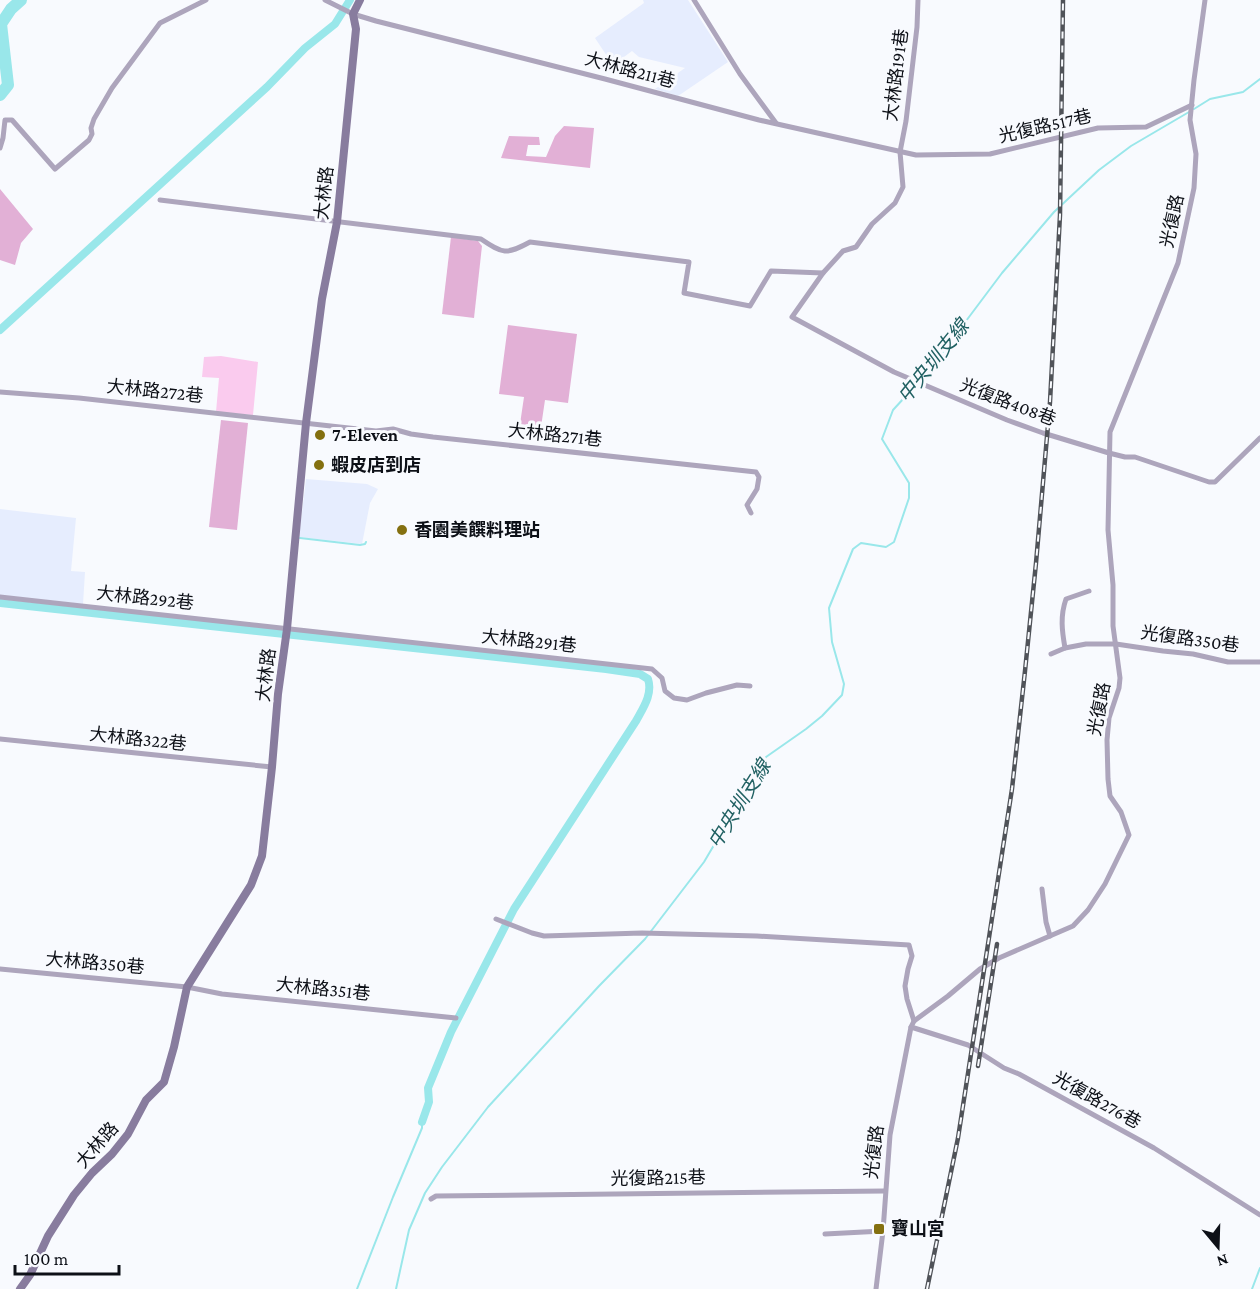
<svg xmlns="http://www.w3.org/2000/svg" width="1260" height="1289" font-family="'Crimson Pro','Noto Sans TC',serif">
  <rect width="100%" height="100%" fill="#f8fafe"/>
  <!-- built -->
  <g fill="#e6edfe">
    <path d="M643,0h45l40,62 -50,34 -23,-7 30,-21 -46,-11 -7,-6 -19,14 -18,-27 49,-35z"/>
    <path d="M306,479l61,5 11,5 -8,14 -8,41 -63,-7z"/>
    <path d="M0,509l76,9 -5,53 14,1 -2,32 -83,-9z"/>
  </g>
  <!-- green -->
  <path fill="#facbee" d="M221,356l37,6 -5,53 -37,-3 3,-34 -17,-1 2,-20z"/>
  <!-- forest -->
  <g fill="#e2b0d6">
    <path d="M564,126l30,2 -4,40 -89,-10 8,-22 30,1 1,8h-12l-2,11 20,1 9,-21z"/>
    <path d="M0,189l33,40 -12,14 -6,22 -15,-5z"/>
    <path d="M451,237l27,4 4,5 -8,72 -32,-4z"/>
    <path d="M508,325l69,9 -9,69 -23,-3 -4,27 -21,-3 4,-27 -25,-3z"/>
    <path d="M221,420l27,3 -11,107 -28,-3z"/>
  </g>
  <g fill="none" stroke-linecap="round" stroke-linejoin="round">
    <!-- stream -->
    <g stroke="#99e7ea" stroke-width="2">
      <path d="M1194,109l16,-10 33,-7 17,-13"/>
      <path d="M300,538l60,7 5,-1 1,-2"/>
      <path d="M357,1289l36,-92 29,-69v-6"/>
      <path d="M396,1289l13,-59 16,-37 17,-26 46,-60 111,-121 46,-47 59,-77 62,-105 40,-28 16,-13 20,-21 2,-11 -12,-42 -3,-34 24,-59 8,-6 25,4 8,-5 15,-44v-15l-27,-44 11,-29 34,-37 75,-100 52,-61 45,-42 32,-24 58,-34"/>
      <path d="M1252,1289l8,-21"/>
    </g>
    <!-- canal -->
    <g stroke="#99e7ea" stroke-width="8">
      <path d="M0,330l267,-243 38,-39 30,-24 15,-24"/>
      <path d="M0,603l606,66 34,5 8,5c5,15 -5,29 -12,42l-122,188 -63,123 -23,56 1,14 -7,20"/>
    </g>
    <!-- river -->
    <path stroke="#99e7ea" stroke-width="12" d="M0,95l8,-10 -7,-61 10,-15 10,-9"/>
    <!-- street -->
    <g stroke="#ada5bc" stroke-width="5">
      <path d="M325,0l28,14 23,7 229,58 154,41 157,35 74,-1 108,-26 48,-1 46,-22"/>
      <path d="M694,0l46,74 36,49"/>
      <path d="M0,148l3,-10 2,-18h7l43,49 34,-29 3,-6 -1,-6 3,-9 18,-31 48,-65 46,-23"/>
      <path d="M160,200l321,39c22,15 25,16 49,3l159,20 -5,31 66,13 21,-35 52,2 20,-22 13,-4 16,-23 23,-21 8,-16 -3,-35 6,-31 11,-94 1,-27"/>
      <path d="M823,273l-31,44 102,55 113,48 36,13 66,20 16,4h10l74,25h6l45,-44"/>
      <path d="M0,392l79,6 297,33 17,-2 18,5 22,3 323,35 3,5 -2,12 -10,16 4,8"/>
      <path d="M0,597l652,72 10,9 3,13 9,7 13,2 19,-7 31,-8 13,1"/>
      <path d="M1065,648c-3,-17 -5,-32 1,-49l23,-8"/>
      <path d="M1051,654l14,-6 21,-4h30l47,7 30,3 35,8h32"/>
      <path d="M0,739l272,28"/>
      <path d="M1042,889l4,33 4,14"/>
      <path d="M496,919l36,14 12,3 98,-3 115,3 152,9 3,11 -4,13 -3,17 2,13 7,22"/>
      <path d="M0,969l187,18 35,7 234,24"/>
      <path d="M911,1027l57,18 36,23 15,6 135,74 106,67"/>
      <path d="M431,1199l5,-3 449,-5"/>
      <path d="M825,1234l58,-3"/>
      <path d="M876,1289l7,-58 7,-96 21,-108 3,-6 34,-25 32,-27 19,-11 74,-32 15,-16 17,-26 24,-49 -8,-23 -11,-16 -2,-17 -1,-39 2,-22 10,-30 1,-10 -7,-52v-41l-5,-55 2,-98 68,-169 16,-75 2,-34 -6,-34 4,-40 11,-80"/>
    </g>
    <!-- secondary -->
    <path stroke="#887c9e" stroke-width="8" d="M20,1289l10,-14 18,-39 26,-41 18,-22 20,-19 16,-20 18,-34 18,-18 10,-35 13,-60 64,-102 11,-29 10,-89 6,-73 9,-65 19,-206 16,-124 15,-77 19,-193 -3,-15 7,-14"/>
    <!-- rail casing -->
    <g stroke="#505359" stroke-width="4.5">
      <g id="rail">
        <path d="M978,1066l19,-122"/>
        <path d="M927,1289l31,-151 54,-349 13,-118 11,-108 14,-161 10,-187 3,-215"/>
      </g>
    </g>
    <!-- rail -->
    <use href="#rail" stroke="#f8fafe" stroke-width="2" stroke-dasharray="7" stroke-linecap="butt"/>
  </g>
  <!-- markers -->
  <g fill="#847010" stroke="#f8fafe" stroke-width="2">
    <circle cx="320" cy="435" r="6"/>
    <circle cx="319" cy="465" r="6"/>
    <circle cx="402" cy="530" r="6"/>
    <rect x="873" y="1223" width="12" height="12" rx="3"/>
  </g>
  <g text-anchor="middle" stroke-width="6" stroke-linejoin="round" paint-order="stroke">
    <!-- street labels -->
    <g font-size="18" fill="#0d1017" stroke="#f8fafe">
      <text transform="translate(630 70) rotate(15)" y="6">大林路211巷</text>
      <text transform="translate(896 75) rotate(-83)" y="6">大林路191巷</text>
      <text transform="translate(1045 126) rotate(-13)" y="6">光復路517巷</text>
      <text transform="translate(324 193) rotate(-84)" y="6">大林路</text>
      <text transform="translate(1172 221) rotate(-78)" y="6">光復路</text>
      <text transform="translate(155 391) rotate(6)" y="6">大林路272巷</text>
      <text transform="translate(1008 402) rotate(21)" y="6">光復路408巷</text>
      <text transform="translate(555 435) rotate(6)" y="6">大林路271巷</text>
      <text transform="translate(145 598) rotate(6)" y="6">大林路292巷</text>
      <text transform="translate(1190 639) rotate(8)" y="6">光復路350巷</text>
      <text transform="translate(529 641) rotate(6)" y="6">大林路291巷</text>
      <text transform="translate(266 675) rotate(-83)" y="6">大林路</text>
      <text transform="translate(1099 709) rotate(-79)" y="6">光復路</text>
      <text transform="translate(138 739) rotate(6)" y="6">大林路322巷</text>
      <text transform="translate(95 963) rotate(5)" y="6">大林路350巷</text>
      <text transform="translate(323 989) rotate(6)" y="6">大林路351巷</text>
      <text transform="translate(1097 1100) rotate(29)" y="6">光復路276巷</text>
      <text transform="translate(97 1145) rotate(-49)" y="6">大林路</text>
      <text transform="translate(874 1152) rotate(-83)" y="6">光復路</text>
      <text transform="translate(658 1178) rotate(-1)" y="6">光復路215巷</text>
    </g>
    <!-- poi labels -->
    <g font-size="18" font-weight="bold" fill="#0d1017" stroke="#f8fafe" text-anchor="start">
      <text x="332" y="441">7-Eleven</text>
      <text x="331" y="471">蝦皮店到店</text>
      <text x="414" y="536">香園美饌料理站</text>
      <text x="891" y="1235">寶山宮</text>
    </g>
    <!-- water labels -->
    <g font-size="20" font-style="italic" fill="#216163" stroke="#f8fafe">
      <text transform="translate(933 361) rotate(-51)" y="7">中央圳支線</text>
      <text transform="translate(739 804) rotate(-58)" y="7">中央圳支線</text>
    </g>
  </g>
  <!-- north arrow -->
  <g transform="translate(1218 1247) rotate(161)" stroke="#f8fafe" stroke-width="4.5" paint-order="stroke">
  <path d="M0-4.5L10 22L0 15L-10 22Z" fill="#0d1017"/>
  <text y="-9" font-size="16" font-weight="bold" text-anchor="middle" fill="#0d1017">N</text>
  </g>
  <!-- scale -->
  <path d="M15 1265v9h104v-9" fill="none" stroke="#0d1017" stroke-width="3"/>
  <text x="24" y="1265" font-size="18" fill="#0d1017" stroke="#f8fafe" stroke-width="4.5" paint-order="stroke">100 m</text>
</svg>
